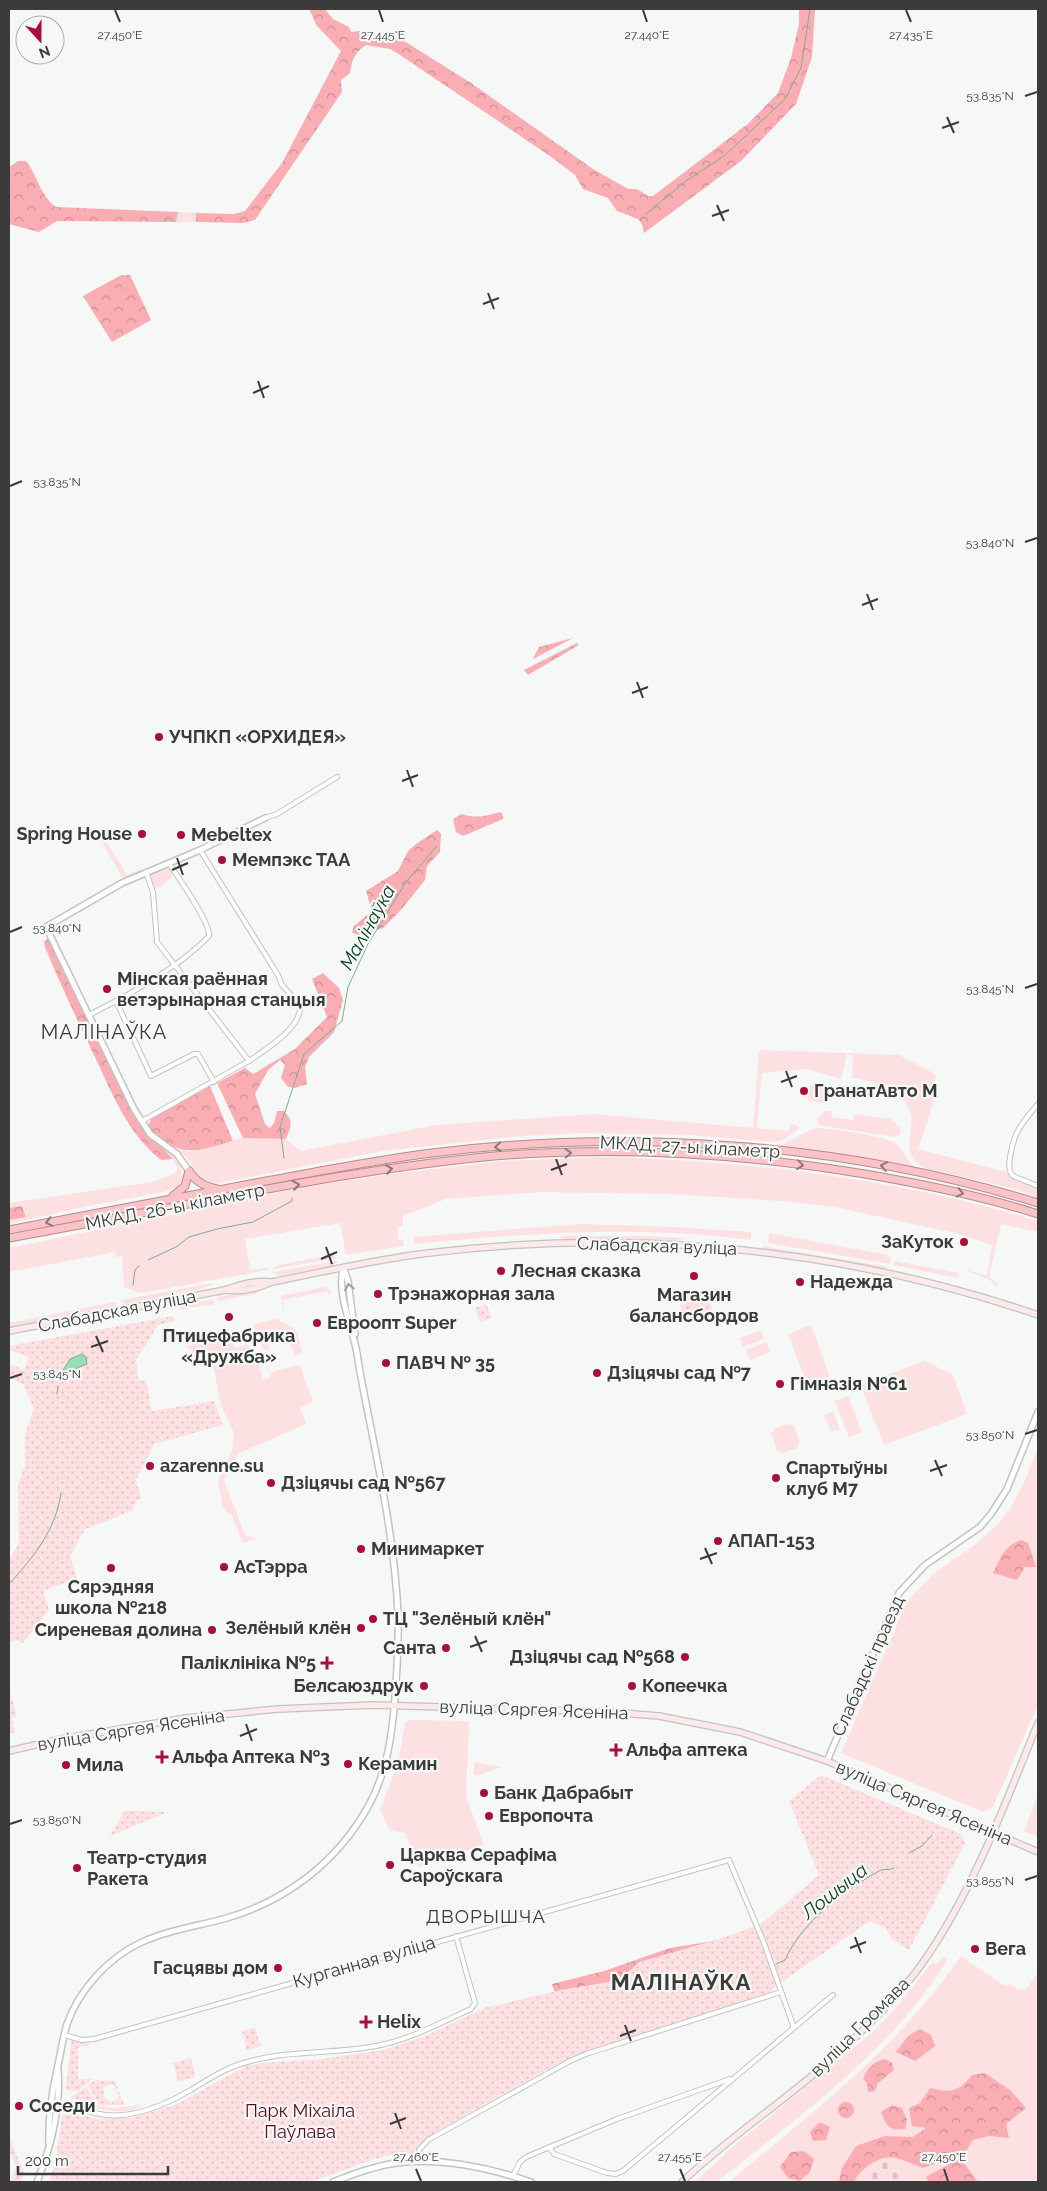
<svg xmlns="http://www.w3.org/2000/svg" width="1047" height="2191" font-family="Raleway,sans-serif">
  <defs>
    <pattern id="forest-crowns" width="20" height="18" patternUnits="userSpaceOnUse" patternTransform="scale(1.25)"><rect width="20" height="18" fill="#faaeb4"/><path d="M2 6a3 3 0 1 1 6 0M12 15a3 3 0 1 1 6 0" fill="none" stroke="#cb8f93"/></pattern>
    <pattern id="cemetery-stones" width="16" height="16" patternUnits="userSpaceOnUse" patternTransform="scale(1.25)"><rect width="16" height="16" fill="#fde0e2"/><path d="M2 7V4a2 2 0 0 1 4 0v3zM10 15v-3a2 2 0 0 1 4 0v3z" fill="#dac1c3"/></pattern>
    <pattern id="park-dots" width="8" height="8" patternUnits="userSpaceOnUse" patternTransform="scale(1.25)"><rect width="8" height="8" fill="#fde0e2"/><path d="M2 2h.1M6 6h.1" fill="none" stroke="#dac1c3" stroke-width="1.8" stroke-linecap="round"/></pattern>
  </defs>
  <rect width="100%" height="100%" fill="#f5f8f6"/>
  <!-- green -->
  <g fill="#fde0e2">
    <path d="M178,212l18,1v9h-20z"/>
    <path d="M104,838l23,37 15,-7v2l-15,8 -5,-1 -20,-35z"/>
    <path d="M166,867h3l4,9 -13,11 -5,1 -6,-11v-4z"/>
    <path d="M759,1050l140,5 36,19c1,27 -8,50 -17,75l88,23 7,6 25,10v10l-22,-9 -92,-21c-33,-19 3,-44 -22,-69 -8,-9 -15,-11 -27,-13v-4l-23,-4 1,-22 -6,-2 -6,25 -34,-10 -45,4 -5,55 32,3 1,-7 7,1 2,3 -15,12 -10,2 -84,-7 -108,-2 -60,3 -139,15 -169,33 -15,-5 -12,-22 -17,-12 19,7 54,-14 43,1 15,12 135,-26 158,-11 159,14z"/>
    <path d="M810,1085l20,4 1,5 -7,9 -16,-2z"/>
    <path d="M826,1111h6l-1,6 22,3 2,-6 35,5 10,8 1,6 -3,3 -4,1 -75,-12 -2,-6z"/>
    <path d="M142,1127l38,36 2,14 -4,10 -14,5 -81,15 -74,17v-4l17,-4 -3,-10 -14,2v-5l143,-21 20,-7 6,-6 -5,-10z"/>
    <path d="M819,1128c13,1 67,8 76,15 10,8 11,19 22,25l-76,-14 -63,-8c17,-5 24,-16 41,-18z"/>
    <path d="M602,1157c150,4 292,21 436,64v11l-37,-8 -12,53 7,5 2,6 -8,-8 -22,-9 -1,-2 2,-2v4l18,4 5,-30 -37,-12 -120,-26 -52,-6 -114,-7 -128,-2 -95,7 -43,17v10l-5,1v13h5l1,6 -58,9 -6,-32 -95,16 5,31 16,-2 2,2 -128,23 -16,-6 -2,-31 -6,1 -1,-5 -106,20v-24l301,-62 81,-12 110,-13z"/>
    <path d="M580,1224l94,3 77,5v8c-112,-15 -226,-7 -337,4l-1,-7z"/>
    <path d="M769,1233l119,22 3,4 -1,5 -122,-21z"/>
    <path d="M560,1236h89l42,3 -16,1h-112z"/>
    <path d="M762,1246l127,21 -5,3 -118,-20z"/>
    <path d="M333,1255l4,3 -65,11 6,-4z"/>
    <path d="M337,1261l-4,5 -54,10 -7,-4z"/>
    <path d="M894,1261l65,12 -1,5 -65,-13z"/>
    <path d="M212,1283v2l-18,6 -67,13 -4,-1 -2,-3z"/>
    <path d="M325,1287l5,4 1,4h-2l-2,-4 -44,9 1,14 -3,-18z"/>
    <path d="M259,1290v3l-40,8 -2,-4z"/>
    <path d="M213,1299l1,5 -36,6 4,-5z"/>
    <path d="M116,1302v4l-4,2 -103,20v-5z"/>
    <path d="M276,1319l20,11 6,23 -7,3 -8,-22 -20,7 4,11 -8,-3 -7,-15 -2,-10z"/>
    <path d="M811,1325l19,52 -22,9 -20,-52z"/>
    <path d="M761,1330l3,9 -21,8 -3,-9z"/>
    <path d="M232,1337l2,11 14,-3 8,10 7,25 7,-2 2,-6 26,-7 2,1 13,36 -13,6 6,16 -68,30 -14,26 21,55 12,4 -14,4 -11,-27 -9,-7 -5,-28 14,-29 2,-19 -13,-27 -7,-38 -27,-20 -1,-2z"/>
    <path d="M766,1342l4,10 -20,8 -4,-10z"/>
    <path d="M925,1361l28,14 14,39 -83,31 -24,-60z"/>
    <path d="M848,1396l14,36 -13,5 -14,-36z"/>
    <path d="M833,1411l7,18 -9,3 -7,-17z"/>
    <path d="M790,1423l1,3 3,-1 6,18 -3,1 2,3 -18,7 -1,-4 -3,1 -6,-18 3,-1 -1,-3z"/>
    <path d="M1038,1447v258l-45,102 -10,5 -142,-59 66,-151 26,-28 44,-31 21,-19 12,-15 16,-31z"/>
    <path d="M411,1720l58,1 -3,76 18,47 -65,23 -14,-34 -15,-3 -10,-20 18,-46 7,-42z"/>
    <path d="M474,1762l28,5 -26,9 -2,-2z"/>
    <path d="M1038,1795v42l-14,-6z"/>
    <path d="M961,1956l44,30 5,-2 9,6 8,-2 11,-15v209h-309c85,-71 168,-133 232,-226z"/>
    <path d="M943,1957l4,3c-57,93 -147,155 -230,222l-21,-1 34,-32 145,-119 27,-29 30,-39 5,3z"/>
    <path d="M72,2101l42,7 27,-3c-11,13 -57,2 -69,-4z"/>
  </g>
  <!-- forest -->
  <g fill="url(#forest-crowns)">
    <path d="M309,9h16l8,10 16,8 2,5 8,-1 42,8 70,44 122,86 35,20h9l11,7h5l96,-73 29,-30 13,-35 8,-34v-15h16l-3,48 -16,47 -55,57 -97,72 -2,-9 -4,-5 -21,-8 -9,-13 -25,-9 -8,-14 -25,-19 -153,-103 -7,-4 -24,-4c-12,8 -14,15 -16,28l-9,7 1,12 -87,128 -11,3 -48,-1v-9l38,1 11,-3 37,-48 59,-112 -24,-25z"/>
    <path d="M18,161h8c11,14 15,36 30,46l122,5 -2,10 -119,-1 -18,11 -30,-8v-57z"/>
    <path d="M121,275h9l21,45 -39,22 -29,-46z"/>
    <path d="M573,638l-40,21 6,-12z"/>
    <path d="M577,643l2,2 -51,30 -4,-5z"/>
    <path d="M500,812l2,1 1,6 -40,17 -7,-4 -3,-13 9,-5c14,5 24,2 38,-2z"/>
    <path d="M437,830l4,4 -1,18 -13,14 -2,14 -24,30 -18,18 -24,8 -7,-4 2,-6 18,-15 -6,-20 32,-20 10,-20 8,-7z"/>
    <path d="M48,939l94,188 31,32 -12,1c-34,-27 -49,-67 -67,-105 -17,-36 -34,-71 -49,-108l-1,-6z"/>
    <path d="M323,973l16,15 4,12 -9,32 -25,25 -4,10 2,17 -12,4 -7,-1 -7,-9 4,-13 -5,-5 -12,10 -13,24 10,30 5,4 4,-5 3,-12h7c10,10 7,16 2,28l-43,-1 -26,-55 28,-15 8,6 42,-25 32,-32 -15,-38z"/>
    <path d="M210,1086l23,55c-27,7 -45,17 -70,-1 -6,-4 -11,-8 -15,-14l3,-7z"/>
    <path d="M22,1206l4,11 -17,3v-12z"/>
    <path d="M1021,1540l7,3 8,24h-11l-8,13 -24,-7c8,-16 11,-27 28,-33z"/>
    <path d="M744,1936l-10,13 -176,53 -6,-18 52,-13 66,-23z"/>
    <path d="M920,2029l11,6 4,11 -20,15 -19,-9 12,-16z"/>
    <path d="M885,2059l7,4 2,7 -16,13 -3,8 -7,1 -1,-9 -4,-4c4,-11 10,-17 22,-20z"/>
    <path d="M985,2073l25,17 16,18 -20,16 3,14 -20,-2 -16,4 -7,11 -43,17c-9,-3 -18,-8 -27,-10 -15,-4 -36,11 -42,24h-15l3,-14 14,-22 29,-10 28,1 13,-9 -14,-2 -3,-18 11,-5 10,-15c21,5 29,4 42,-13z"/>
    <circle cx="846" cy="2110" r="8"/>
    <path d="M892,2105l10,3 5,12 -2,9c-17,2 -18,-3 -24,-17z"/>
    <path d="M820,2122l10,5 -4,13 -13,1 -3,-9z"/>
    <path d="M804,2151l10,8 -4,13 -10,9 -12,-3 -8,-11 11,-15z"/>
    <path d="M960,2158l18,24h-49l-3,-5z"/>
  </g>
  <!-- cemetery -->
  <path fill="url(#cemetery-stones)" d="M886,2160h9l20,22h-56l5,-9z"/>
  <!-- park -->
  <g fill="url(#park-dots)">
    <path d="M708,1295l5,14 -27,10 -6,-14z"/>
    <path d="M486,1304l6,14 -12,4 -5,-14z"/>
    <path d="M173,1316l2,5 -17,4 -22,35 2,19 8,2 6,30 62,-10 9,24 -69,19 -18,36 5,18 -5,3 -4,10 -47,18 -15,27 7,22 -34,13 6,19 -26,33 -5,-3 -9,2v-82l10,-17 -1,-59 7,-18v-32l9,-25 -11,-25 -14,-7v-13l15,6 5,-13 -20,-7v-4z"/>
    <path d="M9,1689l8,27 -6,2 4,14 -6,2z"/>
    <path d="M821,1775l140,59 4,9 -56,107 -17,-11 -7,-11 -15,-7 -96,66 -4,7 -183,57 -41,19 -107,60 -14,9 -9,14 -20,1 -22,5 -63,23h-262l7,-24 6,-42 6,-4 30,7 34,-1 43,-13 71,-39 17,-3 58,-4 62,-9 40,-13 62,-29 76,-18 59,-10 19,-18 80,-23 42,-15 58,-49 -30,-74z"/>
    <path d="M124,1811l44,1 -58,24z"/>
    <path d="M255,2027l6,19 -14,4 -5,-19z"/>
    <path d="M71,2041l18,2v3l-11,1v32h15l-15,12 -12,-1z"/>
    <path d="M191,2058l5,19 -18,5 -5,-19z"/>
    <path d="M95,2080l20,1 3,7 -3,2 -1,-5 -3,-1 -8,4 1,9 7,6 8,-5v-3l-3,-3 3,-1 5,14h-24l-12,-19z"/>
    <path d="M86,2087l11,16 -27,-5z"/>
    <path d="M9,2137l15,35 -3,10h-11l6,-15 -7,-16z"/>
  </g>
  <!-- water -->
  <path fill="#99ddb4" stroke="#7cac8f" d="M82,1354l4,3 1,7 -17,7 -6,6 -4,-2 10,-16z"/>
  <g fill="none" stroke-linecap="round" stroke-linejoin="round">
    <!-- stream -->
    <g stroke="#7cac8f" stroke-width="1">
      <path d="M646,214l40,-33 38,-25 61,-57 16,-31 9,-59"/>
      <path d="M284,1158l-4,-31 24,-73 38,-33 6,-34 20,-43 38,-62 31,-36"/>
      <path d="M148,1260l28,-13 13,-10 28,-8 36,-7 39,-21v-3"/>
      <path d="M133,1285l2,-15 4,-4"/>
      <path d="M57,1394l1,-8"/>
      <path d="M9,1584c24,-26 47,-54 52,-91"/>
      <path d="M909,1853l13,-7 10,-11"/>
      <path d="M776,1964l9,-4c17,-38 58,-69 94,-89 5,-3 10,0 15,-3"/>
    </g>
    <!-- minor casing -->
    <g stroke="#c1c4c2" stroke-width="6">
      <g id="minor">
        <path d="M265,818l12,-4 60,-37"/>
        <path d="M146,872l7,20 4,50 92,119c16,-11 54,-34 51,-56l-18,-20 -4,-10 -78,-125"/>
        <path d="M116,1001l35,75 43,-22h4l16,28"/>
        <path d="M89,1015c38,-19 91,-48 120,-79 2,-13 -32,-60 -40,-73"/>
        <path d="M1038,1104c-16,19 -24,27 -28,53 -1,7 -2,13 3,19l25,10"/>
        <path d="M142,1121l107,-60"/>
        <path d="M64,2035l18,5 12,-1 635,-179 35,83 30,85"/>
        <path d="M51,2101c16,4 32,10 48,13 31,6 64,-8 90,-23 20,-12 39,-25 62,-30 40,-11 83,-7 125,-15 33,-6 64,-23 95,-37l4,-6 -19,-67"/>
        <path d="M549,2147l5,7 53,19 9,1 7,-3 210,-176"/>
        <path d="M419,2161v-11l9,-10 142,-79 16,-7 195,-62"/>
        <path d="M513,2176l7,-14 6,-5 91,-38 113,-40"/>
      </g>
    </g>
    <!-- tertiary casing -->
    <g stroke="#c1c4c2" stroke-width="8">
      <g id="tertiary">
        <path d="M189,1171l-12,-17 -27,-20 -16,-25 -88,-182 76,-44 78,-33 65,-32"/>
        <path d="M344,1269l4,12 7,53"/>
        <path d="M827,1761l72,-168 26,-28 55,-38 11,-13 16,-25 31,-77"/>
        <path d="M49,2144c-1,-27 3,-53 9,-79 3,-14 5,-28 9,-41 12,-34 41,-66 73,-81 28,-13 58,-17 87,-25 61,-18 111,-57 142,-113 18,-33 23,-70 26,-107 2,-28 4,-57 3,-85 -4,-82 -23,-161 -38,-241 -2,-11 -3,-22 -6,-32 -6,-24 -16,-47 -11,-72"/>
        <path d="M37,2182c14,-35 24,-75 21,-113"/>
        <path d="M333,2182c20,-8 41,-16 63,-19 45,-6 93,5 135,19"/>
      </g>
    </g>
    <!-- secondary casing -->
    <g stroke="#c1c4c2" stroke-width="8">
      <g id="secondary">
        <path d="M225,1290c17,2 32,-1 47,-8 52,-10 104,-23 157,-29 205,-25 414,-5 609,62"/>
        <path d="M9,1331l216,-41c15,-5 29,-10 45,-8"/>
        <path d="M9,1751l52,-12 125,-21 92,-9 95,-4 237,7 49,4 81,16 87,29 211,91"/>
        <path d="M682,2182c50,-48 109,-85 160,-132 31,-29 63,-60 86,-95 48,-71 78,-154 110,-232"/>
      </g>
    </g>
    <!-- trunk casing -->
    <g stroke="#b68a8d" stroke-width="9">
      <g id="trunk">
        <path d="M189,1171c7,11 15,15 28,18"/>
        <path d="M173,1196l12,-10 4,-15"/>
        <path d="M9,1230c86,-16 171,-33 257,-49 55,-10 110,-21 166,-28 201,-25 412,-10 606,50"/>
        <path d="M9,1238c158,-28 315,-65 475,-81 127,-12 255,-4 381,17 58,10 117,22 173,40"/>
      </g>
    </g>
    <!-- minor -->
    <use href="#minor" stroke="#fff" stroke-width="4"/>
    <!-- tertiary -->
    <use href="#tertiary" stroke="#fff" stroke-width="5"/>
    <!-- secondary -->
    <use href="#secondary" stroke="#fde8ea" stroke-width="5.5"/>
    <!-- trunk -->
    <use href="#trunk" stroke="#fac3c7" stroke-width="7"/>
  </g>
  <!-- one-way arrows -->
  <defs><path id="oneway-chevron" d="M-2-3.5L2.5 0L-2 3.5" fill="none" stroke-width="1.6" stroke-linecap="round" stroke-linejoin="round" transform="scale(1.25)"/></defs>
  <g stroke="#907879">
    <use href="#oneway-chevron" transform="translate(498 1147) rotate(176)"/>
    <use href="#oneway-chevron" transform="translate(568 1153) rotate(-2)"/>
    <use href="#oneway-chevron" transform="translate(800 1165) rotate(7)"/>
    <use href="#oneway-chevron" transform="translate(884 1166) rotate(-170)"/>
    <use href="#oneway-chevron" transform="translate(389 1169) rotate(-9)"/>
    <use href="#oneway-chevron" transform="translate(296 1185) rotate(-10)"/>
    <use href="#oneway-chevron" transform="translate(960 1193) rotate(13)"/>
    <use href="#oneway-chevron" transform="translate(49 1222) rotate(169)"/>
  </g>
  <use stroke="#9c9d9c" href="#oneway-chevron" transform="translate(349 1287) rotate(-101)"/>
  <!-- ticks -->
  <path fill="none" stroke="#3a3b3a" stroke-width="2" d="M115,10l5,12M379,10l4,12M643,10l4,12M906,10l5,12M1025,96l12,-4M947,117l7,16M942,128l17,-6M717,205l7,16M712,216l17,-6M488,293l6,16M483,304l16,-6M258,381l6,17M253,393l16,-7M10,486l12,-5M1025,542l12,-4M867,594l6,16M862,605l16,-6M637,682l6,16M632,693l16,-6M407,770l6,17M402,781l16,-6M177,858l6,17M172,870l16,-7M10,932l12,-5M1025,988l12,-4M786,1071l6,16M781,1082l16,-6M556,1159l6,16M551,1170l16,-6M326,1247l6,17M321,1259l16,-7M96,1336l7,16M91,1347l17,-6M10,1378l12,-4M1025,1434l12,-4M935,1460l7,16M930,1471l17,-6M705,1548l7,16M700,1559l17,-6M475,1636l7,16M470,1647l17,-6M246,1724l6,17M240,1736l17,-7M10,1824l12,-4M1025,1880l12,-4M855,1937l6,16M850,1948l16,-6M625,2025l6,16M620,2036l16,-6M395,2113l6,16M390,2124l16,-6M416,2169l5,12M680,2169l5,12M944,2169l4,12"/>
  <!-- markers -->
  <g fill="#a70f3b" stroke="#f5f8f6" stroke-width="2">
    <circle cx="159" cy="737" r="5"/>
    <circle cx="142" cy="834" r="5"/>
    <circle cx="181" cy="835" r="5"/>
    <circle cx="222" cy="860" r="5"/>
    <circle cx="107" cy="989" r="5"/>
    <circle cx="804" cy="1091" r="5"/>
    <circle cx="964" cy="1242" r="5"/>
    <circle cx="501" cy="1271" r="5"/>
    <circle cx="694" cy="1276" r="5"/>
    <circle cx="800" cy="1282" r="5"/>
    <circle cx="378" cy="1294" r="5"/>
    <circle cx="229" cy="1317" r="5"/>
    <circle cx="317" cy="1323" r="5"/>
    <circle cx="386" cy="1363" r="5"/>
    <circle cx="597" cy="1373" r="5"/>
    <circle cx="780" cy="1384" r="5"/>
    <circle cx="150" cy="1466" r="5"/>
    <circle cx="776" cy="1478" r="5"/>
    <circle cx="271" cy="1483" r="5"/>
    <circle cx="718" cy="1541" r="5"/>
    <circle cx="361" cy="1549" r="5"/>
    <circle cx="224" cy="1567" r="5"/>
    <circle cx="111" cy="1568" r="5"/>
    <circle cx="373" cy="1619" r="5"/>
    <circle cx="361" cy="1628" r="5"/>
    <circle cx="212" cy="1630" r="5"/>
    <circle cx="446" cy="1648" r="5"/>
    <circle cx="685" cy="1657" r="5"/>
    <path d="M324.5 1655.5h5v5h5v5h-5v5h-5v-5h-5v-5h5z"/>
    <circle cx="424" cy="1686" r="5"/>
    <circle cx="632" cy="1686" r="5"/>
    <path d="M613.5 1742.5h5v5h5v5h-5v5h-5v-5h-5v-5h5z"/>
    <path d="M159.5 1749.5h5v5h5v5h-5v5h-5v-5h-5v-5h5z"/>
    <circle cx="348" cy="1764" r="5"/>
    <circle cx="66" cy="1765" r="5"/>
    <circle cx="484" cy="1793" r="5"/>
    <circle cx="489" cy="1816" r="5"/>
    <circle cx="390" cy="1865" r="5"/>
    <circle cx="77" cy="1868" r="5"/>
    <circle cx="975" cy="1949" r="5"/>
    <circle cx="278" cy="1968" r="5"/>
    <path d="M363.5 2014.5h5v5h5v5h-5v5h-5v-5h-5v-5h5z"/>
    <circle cx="19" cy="2106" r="5"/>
  </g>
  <g text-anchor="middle" stroke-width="4.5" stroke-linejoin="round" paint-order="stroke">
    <!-- poi labels -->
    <g font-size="18" font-weight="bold" fill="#3a3b3a" stroke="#f5f8f6" text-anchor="start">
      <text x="169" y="743">УЧПКП «ОРХИДЕЯ»</text>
      <text x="132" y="840" text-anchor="end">Spring House</text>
      <text x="191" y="841">Mebeltex</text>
      <text x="232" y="866">Мемпэкс ТАА</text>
      <text x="117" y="985">Мінская раённая<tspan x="117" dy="21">ветэрынарная станцыя</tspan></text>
      <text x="814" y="1097">ГранатАвто М</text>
      <text x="954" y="1248" text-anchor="end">ЗаКуток</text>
      <text x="511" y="1277">Лесная сказка</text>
      <text x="810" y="1288">Надежда</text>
      <text x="388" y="1300">Трэнажорная зала</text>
      <text x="694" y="1301" text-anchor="middle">Магазин<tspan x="694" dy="21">балансбордов</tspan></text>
      <text x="327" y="1329">Евроопт Super</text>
      <text x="229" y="1342" text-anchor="middle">Птицефабрика<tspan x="229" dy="21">«Дружба»</tspan></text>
      <text x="396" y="1369">ПАВЧ № 35</text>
      <text x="607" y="1379">Дзіцячы сад №7</text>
      <text x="790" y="1390">Гімназія №61</text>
      <text x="160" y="1472">azarenne.su</text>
      <text x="786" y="1474">Спартыўны<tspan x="786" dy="21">клуб М7</tspan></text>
      <text x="281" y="1489">Дзіцячы сад №567</text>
      <text x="728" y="1547">АПАП-153</text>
      <text x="371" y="1555">Минимаркет</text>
      <text x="234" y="1573">АсТэрра</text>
      <text x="111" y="1593" text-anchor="middle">Сярэдняя<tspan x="111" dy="21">школа №218</tspan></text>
      <text x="383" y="1625">ТЦ "Зелёный клён"</text>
      <text x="351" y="1634" text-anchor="end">Зелёный клён</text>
      <text x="202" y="1636" text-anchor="end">Сиреневая долина</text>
      <text x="436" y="1654" text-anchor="end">Санта</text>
      <text x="675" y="1663" text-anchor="end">Дзіцячы сад №568</text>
      <text x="316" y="1669" text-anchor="end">Паліклініка №5</text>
      <text x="414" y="1692" text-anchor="end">Белсаюздрук</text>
      <text x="642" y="1692">Копеечка</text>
      <text x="626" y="1756">Альфа аптека</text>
      <text x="172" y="1763">Альфа Аптека №3</text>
      <text x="358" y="1770">Керамин</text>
      <text x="76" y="1771">Мила</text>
      <text x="494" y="1799">Банк Дабрабыт</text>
      <text x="499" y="1822">Европочта</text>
      <text x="400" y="1861">Царква Серафіма<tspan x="400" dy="21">Сароўскага</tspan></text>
      <text x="87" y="1864">Театр-студия<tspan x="87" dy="21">Ракета</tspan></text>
      <text x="985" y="1955">Вега</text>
      <text x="268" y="1974" text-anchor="end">Гасцявы дом</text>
      <text x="377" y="2028">Helix</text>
      <text x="29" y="2112">Соседи</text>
    </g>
    <!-- street labels -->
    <g font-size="18" fill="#3a3b3a" stroke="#f5f8f6">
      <text transform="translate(690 1147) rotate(3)" y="6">МКАД, 27-ы кіламетр</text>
      <text transform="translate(175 1207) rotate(-11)" y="6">МКАД, 26-ы кіламетр</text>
      <text transform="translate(657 1246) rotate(2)" y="6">Слабадская вуліца</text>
      <text transform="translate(117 1311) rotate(-11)" y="6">Слабадская вуліца</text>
      <text transform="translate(868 1666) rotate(-66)" y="6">Слабадскі праезд</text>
      <text transform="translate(534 1710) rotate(2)" y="6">вуліца Сяргея Ясеніна</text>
      <text transform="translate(131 1730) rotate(-9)" y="6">вуліца Сяргея Ясеніна</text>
      <text transform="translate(924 1803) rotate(23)" y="6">вуліца Сяргея Ясеніна</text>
      <text transform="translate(364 1962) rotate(-16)" y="6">Курганная вуліца</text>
      <text transform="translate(860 2027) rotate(-45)" y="6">вуліца Громава</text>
    </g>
    <!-- park labels -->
    <g font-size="18" fill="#60071f" stroke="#f5f8f6">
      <text x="300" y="2117">Парк Міхаіла<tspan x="300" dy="21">Паўлава</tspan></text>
    </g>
    <!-- water labels -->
    <g font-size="19" font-style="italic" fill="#0a4027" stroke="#f5f8f6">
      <text transform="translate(367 927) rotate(-61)" y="7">Малінаўка</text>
      <text transform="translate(834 1891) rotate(-38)" y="7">Лошыца</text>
    </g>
    <!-- neighbourhood labels -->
    <g font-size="19" letter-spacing="1" fill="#3a3b3a" stroke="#f5f8f6">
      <text x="486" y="1923">ДВОРЫШЧА</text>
    </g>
    <!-- quarter labels -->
    <g font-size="20" letter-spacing="1" fill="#3a3b3a" stroke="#f5f8f6">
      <text x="104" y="1039">МАЛІНАЎКА</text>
    </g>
    <!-- district labels -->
    <g font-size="22" font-weight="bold" letter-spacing="1" fill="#3a3b3a" stroke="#f5f8f6">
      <text x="681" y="1990">МАЛІНАЎКА</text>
    </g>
  </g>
  <g font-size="12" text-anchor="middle" fill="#3a3b3a" stroke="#f5f8f6" stroke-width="4.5" stroke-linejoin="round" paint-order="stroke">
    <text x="120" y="39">27.450°E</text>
    <text x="383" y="39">27.445°E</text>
    <text x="647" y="39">27.440°E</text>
    <text x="911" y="39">27.435°E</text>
    <text x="990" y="100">53.835°N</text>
    <text x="57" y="486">53.835°N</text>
    <text x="990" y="547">53.840°N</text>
    <text x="57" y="932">53.840°N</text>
    <text x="990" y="993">53.845°N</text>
    <text x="57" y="1378">53.845°N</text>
    <text x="990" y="1439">53.850°N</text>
    <text x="57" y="1824">53.850°N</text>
    <text x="990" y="1885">53.855°N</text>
    <text x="416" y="2161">27.460°E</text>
    <text x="680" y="2161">27.455°E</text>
    <text x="944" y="2161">27.450°E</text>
  </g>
  <!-- border -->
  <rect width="1047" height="2191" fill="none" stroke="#3a3b3a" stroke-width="20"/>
  <!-- north arrow -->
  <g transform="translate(40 40) rotate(159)"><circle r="24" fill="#f5f8f6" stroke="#aaacab"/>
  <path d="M0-4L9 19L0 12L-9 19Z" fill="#a70f3b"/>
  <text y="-8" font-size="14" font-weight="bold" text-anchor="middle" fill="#3a3b3a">N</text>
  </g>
  <!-- scale -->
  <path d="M18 2166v8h150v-8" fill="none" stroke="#3a3b3a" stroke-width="2.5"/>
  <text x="25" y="2166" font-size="15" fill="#3a3b3a" stroke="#f5f8f6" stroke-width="4" paint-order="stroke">200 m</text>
</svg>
